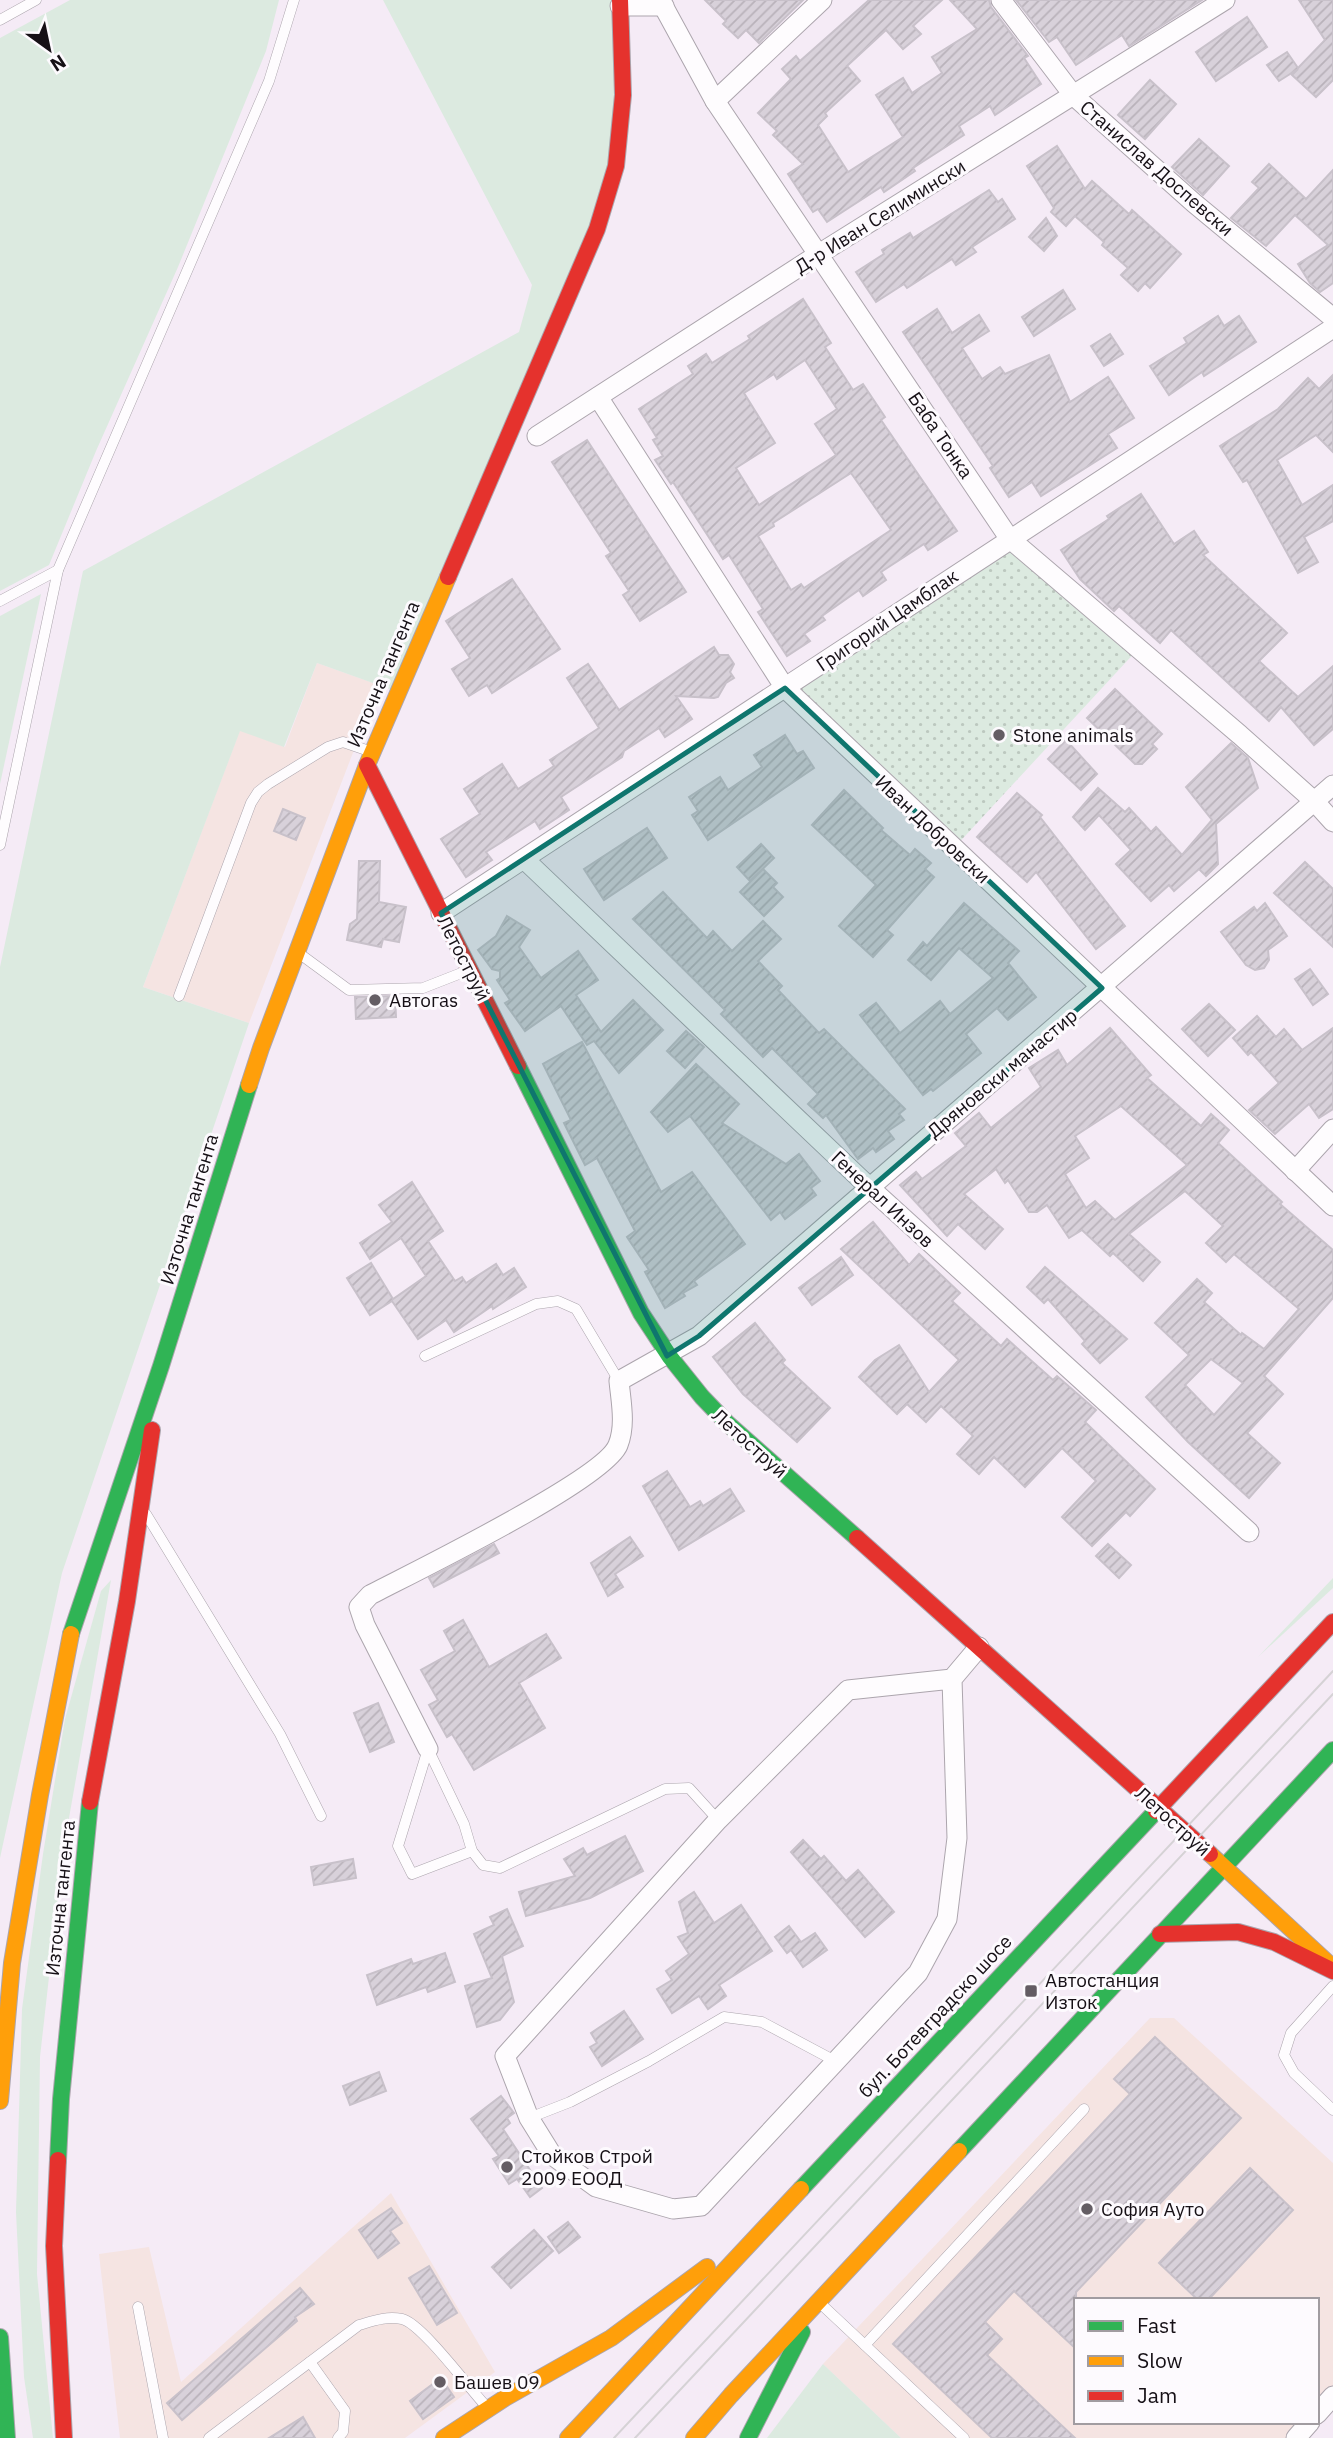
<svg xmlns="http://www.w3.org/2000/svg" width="1333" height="2438" font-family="'IBM Plex Sans',sans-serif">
  <defs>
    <pattern id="park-dots" width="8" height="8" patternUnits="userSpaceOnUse" patternTransform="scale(1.75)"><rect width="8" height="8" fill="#dceae0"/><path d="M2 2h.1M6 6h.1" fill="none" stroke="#bcc8bf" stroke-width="1.8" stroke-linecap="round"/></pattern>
    <pattern id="building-hatch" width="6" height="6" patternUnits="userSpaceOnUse" patternTransform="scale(1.75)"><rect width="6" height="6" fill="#d8d1da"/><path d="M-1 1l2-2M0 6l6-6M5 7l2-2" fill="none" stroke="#b9b2ba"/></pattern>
  </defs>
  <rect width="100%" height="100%" fill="#f5ebf6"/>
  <!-- commercial -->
  <g fill="#f5e4e2">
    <path d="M317,663l62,22 -130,338 -106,-36 97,-257 45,17z"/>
    <path d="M1150,2018h24l159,145v229l-16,17v-109h-241v122h229l-15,16h-389l-78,-74z"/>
    <path d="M391,2193l104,179 -90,66h-285l-21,-184 50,-7 32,135z"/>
  </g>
  <!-- grass -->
  <g fill="#dceae0">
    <path d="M70,0h209l-13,51 -88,216 -82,184 -47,114 -49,26v-553z"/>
    <path d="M383,0h237l-4,166 -218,526 -81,-29 -33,84 -44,-16 -97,256 106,36 -187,550 -62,285v-891l83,-396 436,-239 13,-47z"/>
    <path d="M41,594l-41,190v-168z"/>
    <path d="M1333,1578v10l-75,69z"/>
    <path d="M111,1580l-48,272 -23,205 -3,217 16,164h-20l-9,-61 -8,-165 6,-203 21,-155 22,-135 36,-128z"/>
    <path d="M823,2364l78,74h-134z"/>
  </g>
  <!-- park -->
  <path fill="url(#park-dots)" d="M1009,538l130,110 -185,200 -169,-160z"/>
  <!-- building -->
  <g fill="url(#building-hatch)" stroke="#c8c1ca" stroke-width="2" fill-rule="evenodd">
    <path d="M705,0h98l-44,43 -13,-13 -8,8 -15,-14 3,-3z"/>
    <path d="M869,0h73l-29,26 8,8 -18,15 -17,-19 -39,36 13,15 -35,32 2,3 -9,9 30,47 55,-35 -27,-42 27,-17 9,15 30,-20 -10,-16 45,-28 -27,-29h39l2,7 37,49 -4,2 17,26 -46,31 -5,-9 -31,20 5,9 -51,33 2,3 -31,21 -3,-5 -54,35 -9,-13 -5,3 -25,-38 15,-10 -30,-29 4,-4 -19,-18 33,-34 -9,-10 14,-13 4,5z"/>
    <path d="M1016,0h186l-73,46 -7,-11 -46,30 -19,-28 -8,5z"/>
    <path d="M1299,0h34v80l-17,17 -24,-22 6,-6 -19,12 -12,-16 20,-13 11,16 27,-28z"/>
    <path d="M1247,17l20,30 -51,34 -20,-29z"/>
    <path d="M1150,80l26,24 -31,35 -27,-24z"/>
    <path d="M1199,139l30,27 -26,29 -31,-28z"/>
    <path d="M1057,146l28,43 7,-8 37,33 3,-4 49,44 -31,34 -5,-5 -7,8 -17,-16 7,-7 -26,-23 2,-3 -29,-26 -9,10 -15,-14 3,-4 -27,-42z"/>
    <path d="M1269,164l37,35 27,-29v113l-13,9 -10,-9 -12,-19 30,-19 -33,-30 -29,31 -35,-28 28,-30 -7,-6z"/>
    <path d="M989,190l9,12 4,-3 13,20 -43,28 4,5 -20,13 -4,-6 -45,29 -3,-4 -28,18 -20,-30 28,-18 -2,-4 28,-17 3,5z"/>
    <path d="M1046,218l11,18 -13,15 -15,-14z"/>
    <path d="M1063,290l12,19 -41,27 -12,-19z"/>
    <path d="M803,299l28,44 -6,4 28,43 10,-6 22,33 -4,3 76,111 -29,19 -4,-6 -43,28 5,8 -23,16 -4,-6 -37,26 3,4 -21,14 6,7 -23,15 -29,-44 5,-3 -34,-54 -6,4 -50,-77 -2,2 -16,-24 8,-4 -10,-16 4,-2 -18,-29 54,-35 -5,-8 18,-12 6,9 38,-24 -2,-3zM805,360l32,49 -22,15 21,31 -77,50 -23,-37 39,-25 -31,-50 30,-19 3,5zM851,473l40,57 -87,58 -3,-4 -10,6 -33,-54 16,-10 -1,-3z"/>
    <path d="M937,309l15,24 27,-18 10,16 -27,17 20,31 18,-12 5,7 44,-19 21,47 38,-25 26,41 -26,16 9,14 -76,48 -9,-14 -23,15 -19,-29 3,-2 -90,-134z"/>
    <path d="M1218,316l6,10 15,-10 17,26 -52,34 -2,-4 -33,23 -19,-29 37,-23 -3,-5z"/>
    <path d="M1110,334l13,20 -19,12 -13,-20z"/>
    <path d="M1333,375v77l-17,-17 -39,25 25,45 31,-20v36l-29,16 14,25 -20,11 -51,-93 -4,2 -23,-36 58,-37 30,-31 11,11z"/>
    <path d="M587,440l99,152 -46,29 -17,-26 6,-4 -23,-35 5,-3 -59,-91z"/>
    <path d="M1141,494l33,50 20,-13 14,21 -5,3 84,78 -28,28 39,36 35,-31v63l-19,16 -33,-38 -12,14 -98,-91 -11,13 -41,-37 -5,5 -34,-32 -19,-29 48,-31 -2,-3z"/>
    <path d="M512,579l48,70 -68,44 -5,-8 -18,11 -17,-27 18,-11 -24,-37z"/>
    <path d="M714,647l5,8h9l6,9 -4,8 4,6 -8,5 -8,14 -4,1 -38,-2 16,23 -27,18 -6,-9 -35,23 -2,6 -61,40 8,13 -29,19 -5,-8 -49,31 6,8 -26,17 -25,-38 39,-25 -16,-25 38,-25 16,25 36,-23 -4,-6 49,-32 -32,-50 21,-14 31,46z"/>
    <path d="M1115,689l47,45 -10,10 5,5 -15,15h-7l-48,-46z"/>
    <path d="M785,735l12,19 6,-3 11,17 -106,72 -16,-25 6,-4 -9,-14 31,-20 8,13 34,-23 -8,-12z"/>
    <path d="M1066,740l31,34 -16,16 -33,-31z"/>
    <path d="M1231,743l17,15 10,30 -42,36 2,40 -12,12 -7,-7 -25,22 -5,-6 -18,16 -35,-37 15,-14 -32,-35 -14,15 -12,-13 25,-29 27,24 4,-4 22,24 5,-5 26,28 30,-35 -26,-33z"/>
    <path d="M844,790l39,38 -2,2 29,25 5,-6 16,14 -6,6 9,8 -47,53 6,5 -20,22 -34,-31 37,-41 -64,-60z"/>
    <path d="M1017,793l25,22 -2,2 85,109 -29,23 -60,-77 -9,10 -50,-45z"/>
    <path d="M283,809l22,9 -9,22 -22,-9z"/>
    <path d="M647,828l20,30 -63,42 -20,-31z"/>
    <path d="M761,844l13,14 -24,23 -13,-14z"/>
    <path d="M359,861h21l-1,41 27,5 -7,35 -16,-3 -2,8 -34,-7 3,-16 7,-5z"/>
    <path d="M1305,862l28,27v58l-59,-54z"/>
    <path d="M763,869l14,14 -4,4 10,10 -19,19 -24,-24z"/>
    <path d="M663,892l44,46 6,-7 19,20 31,-30 18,18 -23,22 24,25 -4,4 41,43 5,-4 81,80 -6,5 5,6 -16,11 6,8 -18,13 -3,-4 -15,11 -32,-44 -3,3 -15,-14 10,-10 -46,-46 -9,9 -42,-43 4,-4 -92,-91z"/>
    <path d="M964,903l55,48 -11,12 28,34 -28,23 -11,-12 -31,26 15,19 -48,38 -2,-2 -8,6 -63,-80 16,-12 24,30 40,-32 10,13 43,-36 -34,-30 -28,32 -23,-20 15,-18 4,4z"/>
    <path d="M1265,903l22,33 -19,14 1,10 -5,8 -9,2 -9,-5 -25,-33 33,-25 3,4z"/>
    <path d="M507,916l23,14 -11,17 22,31 37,-27 20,29 -22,15 25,37 32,-32 30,30 -44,43 -25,-32 -7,4 -26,-39 -36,25 -20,-28 5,-3 -13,-20 3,-2v-7l-8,-2 -14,-19 18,-14z"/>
    <path d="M1310,969l18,25 -15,11 -18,-26z"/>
    <path d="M395,996l1,21 -40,2 -1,-22z"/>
    <path d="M1209,1004l26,26 -27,26 -26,-27z"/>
    <path d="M1257,1016l19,21 8,-8 18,21 31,-22v81l-14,9 -10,-14 -34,30 -26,-24 30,-27 -28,-31 -3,3 -15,-17z"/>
    <path d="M1110,1028l41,47 -4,3 54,48 10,-12 18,16 -11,13 64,59 -2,2 53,46v48l-69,78 19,18 -36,39 33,30 -31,35 -61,-56 -42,-45 43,-42 -34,-32 42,-44 15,14 -8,9 37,33 1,-2 22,16 35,-40 -65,-55 -8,8 -20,-19 17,-17 -38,-35 -56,43 31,28 -17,19 -30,-28 -3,3 -28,-26 -13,8 -22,-33 -10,7h-8l-21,-32 -3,3 -9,-14 -32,25 39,35 -18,20 -27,-25 -11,12 -47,-51 16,-13 6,7 44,-33 -11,-13 24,-20 12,15 50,-41 -12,-19 29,-18 9,15zM1121,1106l66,59 -72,55 -20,-19 -9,7 -21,-34 24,-16 -14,-22zM1211,1359l32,24 -29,32 -29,-30z"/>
    <path d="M686,1031l18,16 -19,21 -18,-17z"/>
    <path d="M582,1042l79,150 31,-20 53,72 -51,37 3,4 -14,8 2,3 -20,12 -20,-36 4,-2 -22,-33 8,-6 -38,-73 -12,7 -21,-42 7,-3 -28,-56z"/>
    <path d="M696,1064l43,40 -17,19 64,41 13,-10 21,27 -9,7 5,7 -31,24 -5,-7 -9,8 -81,-104 -22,16 -17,-20z"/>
    <path d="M412,1182l31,49 -15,10 27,40 7,-4 4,6 30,-19 7,11 11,-7 12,19 -33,22 -1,-3 -38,26 -8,-12 -28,19 -26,-38 -22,14 -23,-37 24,-15 22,36 33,-23 -25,-38 -31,21 -10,-16 32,-21 -13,-17z"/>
    <path d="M873,1222l36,43 10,-11 41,39 -8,8 49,45 6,-7 46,41 4,-4 39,34 -11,12 70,67 -25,27 -4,-4 -34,34 -30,-29 34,-36 -34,-33 -37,39 -31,-30 -15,17 -22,-20 16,-18 -32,-30 -15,16 -19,-18 -10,10 -38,-37 16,-17 24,-15 30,47 30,-32 -118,-111z"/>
    <path d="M841,1257l12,18 -41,30 -13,-17z"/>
    <path d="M1045,1267l82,72 -27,24 -18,-19 3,-3 -37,-42 -4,4 -17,-16z"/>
    <path d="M755,1323l30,37 -3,3 48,45 -33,34 -54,-48 -30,-37z"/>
    <path d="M667,1471l23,36 10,-6 3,5 27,-17 14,22 -65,39 -36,-64z"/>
    <path d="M630,1537l13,19 -28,18 8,13 -15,9 -17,-33z"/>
    <path d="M494,1544l5,9 -65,34 -5,-9z"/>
    <path d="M1108,1544l23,21 -12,13 -23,-22z"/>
    <path d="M463,1620l26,47 57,-33 15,24 -42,25 26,45 -71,42 -22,-36 -5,3 -18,-32 9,-5 -17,-30 34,-19 -11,-20z"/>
    <path d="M378,1703l16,39 -24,10 -16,-39z"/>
    <path d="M625,1836l18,35 -53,27 -64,18 -7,-24 56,-16 -11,-17 19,-11 4,7z"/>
    <path d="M803,1840l18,19 3,-3 22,25 12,-11 36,42 -29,25 -74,-85z"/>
    <path d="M353,1859l3,19 -42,7 -3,-18z"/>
    <path d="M694,1892l20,31 27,-18 31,46 -53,34 7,11 -18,13 -9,-13 -27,17 -15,-24 15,-9 -6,-9 23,-17 -11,-17 10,-4 -9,-31z"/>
    <path d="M507,1909l16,37 -21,10 12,46 -14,18 -23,7 -12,-41 27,-8 -18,-44 20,-9 -4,-8z"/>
    <path d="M789,1926l12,16 14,-9 12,17 -24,17 -12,-17 -4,3 -12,-16z"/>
    <path d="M445,1953l10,29 -27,10 -2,-5 -49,18 -10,-30 44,-16 2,5z"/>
    <path d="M624,2011l19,28 -41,27 -12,-19 7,-4 -6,-10z"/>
    <path d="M1155,2037l86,81 -165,174v57l-62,-58 -29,31 17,17 -15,16 88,83h-83l-99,-94 237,-250 -16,-15z"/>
    <path d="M379,2072l7,19 -36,14 -7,-19z"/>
    <path d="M501,2096l13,17 -7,5 3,5 -7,6 39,59 -12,9 -13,-18 -8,5 -16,-25 6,-3 -28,-37z"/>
    <path d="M1250,2168l43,42 -85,90h-10l-39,-37z"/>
    <path d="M391,2208l11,15 -12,8 9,12 -21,15 -19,-28z"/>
    <path d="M568,2222l12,15 -21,16 -11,-16z"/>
    <path d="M534,2230l19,21 -42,37 -19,-21z"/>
    <path d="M429,2266l28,47 -20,12 -28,-47z"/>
    <path d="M300,2288l14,16 -19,13 2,4 -115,99 -15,-17z"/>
    <path d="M441,2378l13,19 -31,22 -13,-18z"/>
    <path d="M303,2417l12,21h-46z"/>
  </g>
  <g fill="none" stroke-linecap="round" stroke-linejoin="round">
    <!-- lane casing -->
    <g stroke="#aca5ad" stroke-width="11">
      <g id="lane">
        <path d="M0,20l36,-20"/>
        <path d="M0,601l58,-31"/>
        <path d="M0,845l58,-275 211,-489 25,-81"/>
        <path d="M300,954l49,36 74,-2 46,-18"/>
        <path d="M179,996l72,-193 7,-11 10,-8 60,-37 15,-5 29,10"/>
        <path d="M425,1356l111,-52 22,-3 18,8 43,72"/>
        <path d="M146,1514l134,220 41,82"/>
        <path d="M428,1749l36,75 8,27 11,14 17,3 165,-79 24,-1 29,32"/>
        <path d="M428,1749l-30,97 14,28 60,-23"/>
        <path d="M1333,1986l-42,47 -7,22 10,18 39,37"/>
        <path d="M529,2118l41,-16 79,-41 75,-44 38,5 75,40"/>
        <path d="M821,2304l143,134"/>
        <path d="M138,2307l25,131"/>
        <path d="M865,2345l219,-236"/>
        <path d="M310,2362l35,49 -2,21 -5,6"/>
        <path d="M209,2438l150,-113c14,-4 27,-9 43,-6 19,4 67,69 83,86"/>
      </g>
    </g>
    <!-- street casing -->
    <g stroke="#aca5ad" stroke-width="21">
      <g id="street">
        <path d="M660,0l55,101 294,437 231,197 74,66 19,21"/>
        <path d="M1001,0l73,96 120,107 139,115"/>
        <path d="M620,6h44"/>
        <path d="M715,101l107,-101"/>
        <path d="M598,397l187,291 548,518"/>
        <path d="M537,436l282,-182 406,-254"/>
        <path d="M524,859l345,328 380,345"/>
        <path d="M441,913c298,-195 594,-392 892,-585"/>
        <path d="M1295,1171l38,-42"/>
        <path d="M952,1679l5,159 -10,81 -29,54 -217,233 -28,3 -77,-22 -44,-32 -23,-37 -24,-62 213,-236 130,-130 104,-11 27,-32"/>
        <path d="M428,1749l-63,-124 -6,-18 11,-12c42,-22 234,-115 248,-150 8,-20 3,-43 1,-64l80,-45 634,-551"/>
        <path d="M1317,2414l16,-18"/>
        <path d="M1296,2438l14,-16"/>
      </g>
    </g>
    <!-- fast casing -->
    <g stroke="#aca5ad" stroke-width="18">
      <g id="fast">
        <path d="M518,1066l123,247 29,44 32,40 25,26 130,115"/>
        <path d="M71,1634l90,-268 88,-281"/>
        <path d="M959,2151l374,-401"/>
        <path d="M58,2160l3,-61 29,-297"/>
        <path d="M801,2189l355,-378"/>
        <path d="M0,2337l7,101"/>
        <path d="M748,2438l54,-106"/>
      </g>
    </g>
    <!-- slow casing -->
    <g stroke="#aca5ad" stroke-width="18">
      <g id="slow">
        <path d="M249,1085l12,-37 106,-283 81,-188"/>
        <path d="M1210,1854l119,110"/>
        <path d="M0,2101l12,-138 28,-168 31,-161"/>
        <path d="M444,2438l61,-40 106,-60 96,-71"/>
        <path d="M568,2438l233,-249"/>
        <path d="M694,2438l37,-43 228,-244"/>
      </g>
    </g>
    <!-- jam casing -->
    <g stroke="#aca5ad" stroke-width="18">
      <g id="jam">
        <path d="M448,577l149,-348 19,-63 7,-71 -3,-95"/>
        <path d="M367,765l151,301"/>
        <path d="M857,1538l353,316"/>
        <path d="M90,1802l37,-201 25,-171"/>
        <path d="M1156,1811l177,-189"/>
        <path d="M1160,1934l78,-2 36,10 59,29"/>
        <path d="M58,2160l-4,86 10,192"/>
      </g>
    </g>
    <!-- lane -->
    <use href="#lane" stroke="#fefcfe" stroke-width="10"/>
    <!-- street -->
    <use href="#street" stroke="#fefcfe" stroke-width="19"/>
    <!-- fast -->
    <use href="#fast" stroke="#30b455" stroke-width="16"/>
    <!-- slow -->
    <use href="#slow" stroke="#ff9f0a" stroke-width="16"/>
    <!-- jam -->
    <use href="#jam" stroke="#e5322d" stroke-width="16"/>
    <!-- tram -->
    <g stroke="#d5d2d5" stroke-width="2">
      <path d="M614,2438l719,-767"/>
      <path d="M635,2438l698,-744"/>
    </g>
  </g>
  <!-- marked area -->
  <path fill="#0f766e" fill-opacity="0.2" stroke="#0f766e" stroke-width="5" stroke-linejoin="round" d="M785,688l317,300 -403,348 -32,20 -226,-443z"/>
  <!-- markers -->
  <g fill="#645d64" stroke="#fdfafe" stroke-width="2.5">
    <circle cx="999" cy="735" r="7"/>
    <circle cx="375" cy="1000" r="7"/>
    <rect x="1024" y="1984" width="14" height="14" rx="3.5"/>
    <circle cx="507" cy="2167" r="7"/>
    <circle cx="1087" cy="2209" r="7"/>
    <circle cx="440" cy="2382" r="7"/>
  </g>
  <g text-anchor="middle" stroke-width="6" stroke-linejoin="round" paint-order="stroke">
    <!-- street labels -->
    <g font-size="19" fill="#161016" stroke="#fdfafe">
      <text transform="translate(1157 168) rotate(41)" y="7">Станислав Доспевски</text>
      <text transform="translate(880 216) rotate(-32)" y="7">Д-р Иван Селимински</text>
      <text transform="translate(941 435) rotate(56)" y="7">Баба Тонка</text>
      <text transform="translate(887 620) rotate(-34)" y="7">Григорий Цамблак</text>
      <text transform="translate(383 674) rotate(-67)" y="7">Източна тангента</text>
      <text transform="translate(933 829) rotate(43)" y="7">Иван Добровски</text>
      <text transform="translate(464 958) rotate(63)" y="7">Летоструй</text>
      <text transform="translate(1002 1073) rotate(-40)" y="7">Дряновски манастир</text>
      <text transform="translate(883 1199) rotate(43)" y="7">Генерал Инзов</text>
      <text transform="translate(189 1209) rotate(-73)" y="7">Източна тангента</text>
      <text transform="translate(750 1443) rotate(42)" y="7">Летоструй</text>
      <text transform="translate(1173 1821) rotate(42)" y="7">Летоструй</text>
      <text transform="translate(60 1898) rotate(-84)" y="7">Източна тангента</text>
      <text transform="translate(935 2016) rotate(-47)" y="7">бул. Ботевградско шосе</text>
    </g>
    <!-- poi labels -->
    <g font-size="19" fill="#161016" stroke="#fdfafe" text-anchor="start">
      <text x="1013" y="742">Stone animals</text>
      <text x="389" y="1007">Автогаѕ</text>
      <text x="1045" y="1987">Автостанция<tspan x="1045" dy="22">Изток</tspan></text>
      <text x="521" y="2163">Стойков Строй<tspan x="521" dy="22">2009 ЕООД</tspan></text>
      <text x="1101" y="2216">София Ауто</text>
      <text x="454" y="2389">Башев 09</text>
    </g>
  </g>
  <!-- legend -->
  <rect x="1074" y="2298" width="245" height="126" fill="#fdfafe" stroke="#a19ca1" stroke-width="2"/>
  <rect x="1088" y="2321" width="35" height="10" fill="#30b455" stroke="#a19ca1" stroke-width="2"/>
  <text x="1137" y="2333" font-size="21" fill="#161016">Fast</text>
  <rect x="1088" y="2356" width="35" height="10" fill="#ff9f0a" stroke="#a19ca1" stroke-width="2"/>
  <text x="1137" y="2368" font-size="21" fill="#161016">Slow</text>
  <rect x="1088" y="2391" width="35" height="10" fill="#e5322d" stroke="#a19ca1" stroke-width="2"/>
  <text x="1137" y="2403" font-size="21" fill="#161016">Jam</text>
  <!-- north arrow -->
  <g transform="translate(49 49) rotate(147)" stroke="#fdfafe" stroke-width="5" paint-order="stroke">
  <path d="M0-5L12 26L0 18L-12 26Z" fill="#161016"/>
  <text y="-10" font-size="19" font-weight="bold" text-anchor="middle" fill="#161016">N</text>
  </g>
</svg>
